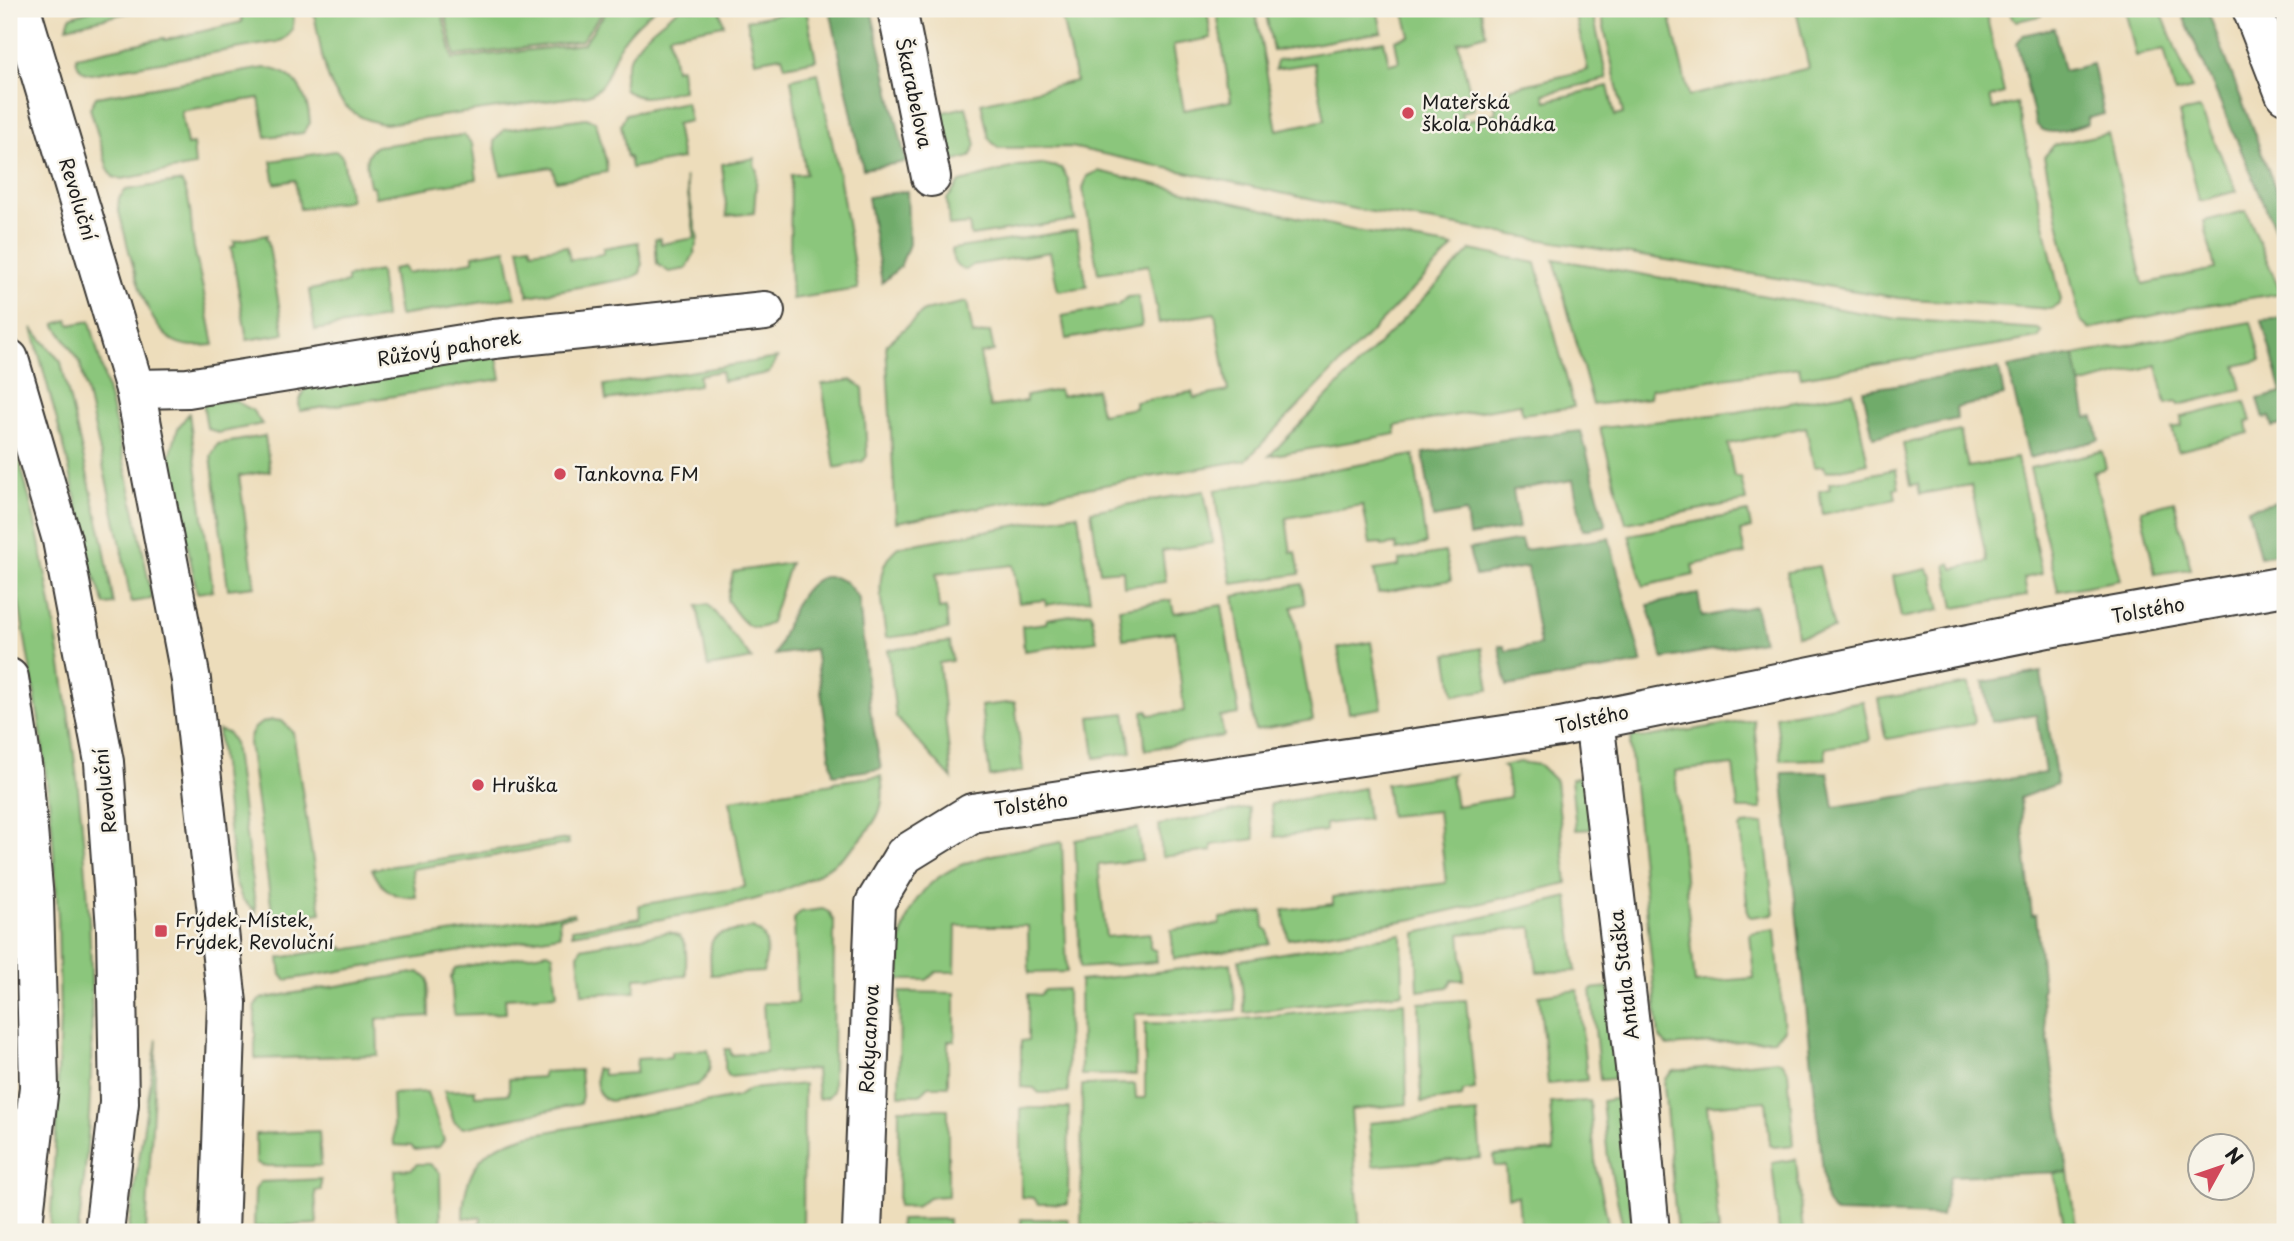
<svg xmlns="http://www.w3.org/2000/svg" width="2294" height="1241" font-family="'Playpen Sans',sans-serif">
  <rect width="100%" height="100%" fill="#f7f3e8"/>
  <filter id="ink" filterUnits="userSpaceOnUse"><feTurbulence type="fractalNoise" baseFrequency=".0143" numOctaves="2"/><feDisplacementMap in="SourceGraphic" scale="14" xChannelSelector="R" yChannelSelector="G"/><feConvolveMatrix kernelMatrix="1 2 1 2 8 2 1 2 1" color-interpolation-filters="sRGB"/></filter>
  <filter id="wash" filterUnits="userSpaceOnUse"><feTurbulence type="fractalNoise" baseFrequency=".00686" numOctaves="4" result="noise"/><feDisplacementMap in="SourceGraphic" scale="28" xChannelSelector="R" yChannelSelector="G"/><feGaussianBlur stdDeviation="1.57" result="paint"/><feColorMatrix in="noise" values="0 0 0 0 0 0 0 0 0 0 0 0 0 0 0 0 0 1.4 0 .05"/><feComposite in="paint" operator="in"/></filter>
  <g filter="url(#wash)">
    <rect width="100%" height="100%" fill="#edddbb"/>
    <!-- green -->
    <g fill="#8bc67b" stroke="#54714c" stroke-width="2">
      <path d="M94,9h49l-76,18 3,-10z"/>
      <path d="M240,9h52c4,14 1,29 -15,33l-186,32c-10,-1 -14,-8 -15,-17l88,-19 1,2 77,-18z"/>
      <path d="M313,9h128l12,50 130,-15 25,-35h47c-12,9 -23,20 -32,32 -14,18 -12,45 -35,54l-202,29c-63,-8 -62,-66 -73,-115z"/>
      <path d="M444,9h161l-24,32 -126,15z"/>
      <path d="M679,9h41l4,16 -55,10 6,34 6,-1 2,22c-19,3 -45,15 -59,-2 -3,-36 28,-60 55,-79z"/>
      <path d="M806,9l10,51 -31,6 -3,-10 -27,5 -8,-41z"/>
      <path d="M1060,9h147l4,29 -38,7 11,65 47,-9 -14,-88 38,-4 22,121 48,-10 -11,-57 -39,6 2,-9 107,-19 5,23 10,-2 -4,-22 15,-4 -7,-27h77l6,25 -28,8 16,67 -13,3 2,10 33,-9 -1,-9 11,-3 -3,-11 85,-20 -14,-61h18l15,70 -63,15 2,7 62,-15 7,30 8,-2 -23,-105h68l21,87 120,-28 -13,-59h189l19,84 -14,4 3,12 24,-6 44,197 -3,5 -7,4 -152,-11 -545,-89 -283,-62 -73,1 -9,-9 -8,-36 95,-22z"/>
      <path d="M1265,9h112l5,23 -109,19z"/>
      <path d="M2009,9h39l-8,1 1,6 -24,5 -5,-3z"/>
      <path d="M2125,9h35l32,80 -17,4 -11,-44 -28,7z"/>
      <path d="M264,68c31,2 44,26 46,55l-7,10 -37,4 -7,-39 -78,13 6,34 6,-1 2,22 -73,13 -9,-2 -5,-8 -18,-61 6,-11z"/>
      <path d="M818,73l22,107 18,109 -66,10 -2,-35 1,-89 15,-1 -15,-95z"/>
      <path d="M686,102l4,19 -14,3 6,35 -51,9 -2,-11 -2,1 -6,-33 5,-11z"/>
      <path d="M966,107l10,38 -6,12 -14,4 -12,-11 -9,-36z"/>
      <path d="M2200,109l37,82 -38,10 -20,-88z"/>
      <path d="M586,118l9,3 2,5 9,35 1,11 -51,9 -4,-14 -51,8 -7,-34 10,-11z"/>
      <path d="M2108,133l35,151 72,-15 -11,-48 42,-10 35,82 -92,15 -99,21 -10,-9 -36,-163 10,-12z"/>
      <path d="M464,135l8,9 5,35 -102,18 -2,-11h-3c-2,-15 -10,-32 7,-40z"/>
      <path d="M335,151l5,3 3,4 7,42 -50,9 -5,-29 -20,4 -4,-23z"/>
      <path d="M755,158l-1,6 3,7 -3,42 -27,3 -5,-52z"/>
      <path d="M1042,164l19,4 7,11 7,41 -104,16 -2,-12 -20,2 -2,-27 13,-17 58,-16z"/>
      <path d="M1098,171l259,60 97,16 -208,213 -350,62 -10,-177 38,-34 43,-9 6,33 17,-3 4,19 -14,3 10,53 36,-6v-5l33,-6 2,6 35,-7 5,25 34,-6v-6l57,-10 2,6 34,-7 -13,-78 -56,10 -11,-58 -50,8 -15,-84 4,-13z"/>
      <path d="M685,176l13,62 -4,16 -8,15 -17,3 -12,-8 -2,-25 5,-1 1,6 34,-6z"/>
      <path d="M177,182l5,1c11,18 8,44 12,65 7,30 14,65 20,97 -14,1 -29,3 -42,-5 -31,-19 -44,-97 -54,-132l1,-10 7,-8z"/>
      <path d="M1077,230l10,57 -29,4 -8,-39 -77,13 -7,5c-12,-2 -14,-10 -14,-21z"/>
      <path d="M267,235l-1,5 2,1 16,93 -37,6 -16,-93 4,-1 -1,-5z"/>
      <path d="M638,242l4,23 -2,8 -9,5 -103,18 -9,-49 11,-2 2,6 35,-5 3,14 33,-6v-6z"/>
      <path d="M506,249l9,48 -116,19 -7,-47 12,-2 2,6 67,-12v-6z"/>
      <path d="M1471,250l65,13 38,144 -51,7 -3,-10 -125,22 1,8 -127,22z"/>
      <path d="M1554,259l343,60 141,10 4,3 -4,6 -237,39 -2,-10 -148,22 -1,9 -57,7z"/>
      <path d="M380,271l5,47 -70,12 -6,-40 38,-7v-6z"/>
      <path d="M1138,296l4,30 -76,13 -4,-23 55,-10 11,-9z"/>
      <path d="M68,320l2,5 20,-4c24,92 45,185 62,278l-21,3 -11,-61 -40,-178 -25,-39z"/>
      <path d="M2251,322l10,38 -25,6 6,24 -64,15 -2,-3 -10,2 -9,-39 -78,20 -5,-30z"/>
      <path d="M32,328l29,34 42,179 11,63 -9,1 -16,-43 -22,-104z"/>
      <path d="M496,352l5,27 -201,32 -1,-8 6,-15z"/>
      <path d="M777,358l-8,15 -46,8 -2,-10 -22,4v10l-93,15 -2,-15z"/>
      <path d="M852,380l11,8 4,68 -4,5 -28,7 -13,-84z"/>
      <path d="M1853,392l15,71 -42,9 -2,-6 -10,1 -8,-40 -78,17 6,33h7l5,24 -120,22 -26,-95 137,-16z"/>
      <path d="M234,400l18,10 10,14 -44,9 -11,-5 -4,-25z"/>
      <path d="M2245,402l6,19 -4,1 2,11 -71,18 -6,-23 10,-2 -1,-9z"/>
      <path d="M189,413l24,178 -16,2 -27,-137 8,-28z"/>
      <path d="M9,426c24,75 38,150 50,227 32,191 45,387 19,579h-28l6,-102 4,-112 -2,-101 -6,-91 -12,-100 -31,-181z"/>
      <path d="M1960,431l8,36 49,-9 25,116 -18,4 3,18 -73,12 -8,-43 5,-2 2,6 34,-7 -16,-77 -51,9 -2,-10 -7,1 -8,-41z"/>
      <path d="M265,436l5,35 -31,5 16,110 -27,3 -17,-133 7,-12z"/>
      <path d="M2102,451l4,17 -13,4 28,108 -63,11 -28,-123z"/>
      <path d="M1414,455l12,89 -29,6 -1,-6 -14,2 -1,-3 -11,1 -7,-39 -77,13 5,35 5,-1 4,22 -68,10 -15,-74 -2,-20z"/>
      <path d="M1896,469l3,19h-5l2,11 -73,15 -4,-23 11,-2 -1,-6z"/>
      <path d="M1204,491l9,52 -51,8 4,31 -42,5 -1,-17 -23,2 -9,-61z"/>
      <path d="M2174,501l17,68 -36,5 -14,-64z"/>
      <path d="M1748,512l3,16 -11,3 5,23 -53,11 2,10 -51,11 -14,-51z"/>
      <path d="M1078,514l12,85 -44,6 -1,-5 -26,3 -6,-38 -77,9 3,35 7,-1 2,22 -62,8c-3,-30 -16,-69 12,-91z"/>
      <path d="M1445,552l6,28 -73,13 -4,-23 25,-4v-6z"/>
      <path d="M790,563l-19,59c-20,17 -33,-6 -44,-22l6,-28z"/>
      <path d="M1819,566l15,63 -37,7 -10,-64z"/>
      <path d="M1928,569l2,5h2l8,36 -39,8 -8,-42z"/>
      <path d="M1302,584l3,20 -13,3 21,113 -58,10 -21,-134z"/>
      <path d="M1171,600l3,13 48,-8 17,109 -19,3 4,19 -79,14 -2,-39 5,-1 1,5 35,-4 -9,-79 -52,7 -4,-31z"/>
      <path d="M708,604l44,55h1l-45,8 -11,-61z"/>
      <path d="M1091,612l6,29 -73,10 -2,-25 24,-3 1,-4z"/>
      <path d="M950,642l2,19 -13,2 13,116 -56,-62 -8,-67z"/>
      <path d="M1371,642l11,66 -33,5 -11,-65z"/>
      <path d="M1482,648l7,42 -35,5 -7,-41z"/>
      <path d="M1969,684l6,37 -2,3 -86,15 -2,-3 -7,-37z"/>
      <path d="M1863,701l7,38 -2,2 -43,7 1,11 -45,1 -5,-44z"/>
      <path d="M1015,702l8,69 -33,6 -9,-71z"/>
      <path d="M1125,713l6,39 -36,6 -5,-41z"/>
      <path d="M273,720l9,1 11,11 28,181 -43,7 -5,-1 -24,-176c1,-15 10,-21 24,-23z"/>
      <path d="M1754,720l8,89h-24l-5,-44 -58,6 20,212 59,-5 -4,-45 25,-4 9,101 -10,9 -107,7 -8,-9 -29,-292 2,-9 9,2z"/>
      <path d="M218,730l10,3 6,10 22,169 -14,-13 -7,-18z"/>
      <path d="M1520,762l20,3 16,16 11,102 -153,36 -126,20 -5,-29 50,-6v-7l113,-14 -8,-72 -48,5 -4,-32 67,-10 -2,2 5,30 54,-9 -4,-28 -4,-3z"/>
      <path d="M881,776c5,29 -1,41 -20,63 -43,49 -106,62 -167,74 -40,8 -81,14 -122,21v-5l68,-11 -1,-13 106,-18 -15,-87 103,-16v-2z"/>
      <path d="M1588,776l6,53 -18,1 -5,-51z"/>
      <path d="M1364,788l4,31 -43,5v7l-50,6 -4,-33z"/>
      <path d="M1249,808l6,31 -43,6v6l-50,6 -3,-32z"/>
      <path d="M1764,823l10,91 -23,3 -3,-2 -8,-87 3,-3z"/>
      <path d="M1138,828l4,32 -44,5 8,72 44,-4v15l6,3 1,11 -77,6 -5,-128z"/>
      <path d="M568,839l1,5 -157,25 4,28c-22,2 -35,-8 -44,-28z"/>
      <path d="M1062,842l5,130 -38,1 -1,-47h-72l-1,46h-19l-9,8h-27c0,-12 -1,-25 1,-38 13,-85 93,-87 161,-100z"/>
      <path d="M1568,897l8,74c-14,1 -26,0 -39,1l-5,-45 -72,7 4,46h-12l-4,7 -30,4 -2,-58z"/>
      <path d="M823,909l7,4 4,9 -1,169 -5,6 -10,2 -2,-30 -87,8 -4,-8v-20h5l1,6 35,-3 -3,-49h34l-3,-84 6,-7z"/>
      <path d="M1263,912l1,16 5,4 1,12 -96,15 -3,-29 49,-6v-6z"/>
      <path d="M573,913l1,3 -15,2 1,17 -274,45 -5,-5 -2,-17 64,-11 1,3z"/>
      <path d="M752,928c20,7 15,27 11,44l-52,3c-2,-46 -2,-38 41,-47z"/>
      <path d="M669,932c23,4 16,26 17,44l-51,2v14l-53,2 -4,-39 3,-7z"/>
      <path d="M1402,934l1,59 -158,20 -6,-53z"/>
      <path d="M548,952l5,3 4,40 -52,3 1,15 -52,2 -3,-38 4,-9z"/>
      <path d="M1231,963l5,47 -40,4h-61l1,61h-55l-1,-94z"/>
      <path d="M419,972l9,7 1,37 -52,3 1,36 -123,4v-53l5,-7z"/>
      <path d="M1609,987l10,91 -19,2 -9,-91z"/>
      <path d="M1067,989l1,103 -29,1 -5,-5 -13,-1v-46l7,-1v-46l12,1 5,-5z"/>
      <path d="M1578,990l9,90 -39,4 -9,-89z"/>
      <path d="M900,992l55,1v48h-7v45h-19l-9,9h-21z"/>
      <path d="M1466,1000l9,89 -12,2 -1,6 -41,5 -2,-99z"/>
      <path d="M1404,1002l3,102 -56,6 9,122h-279l1,-147 53,-1 1,14h9v-75l51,1z"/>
      <path d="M157,1039l-11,193h-18z"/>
      <path d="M708,1050c4,14 3,26 -11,35l-87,16c-17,-5 -13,-20 -14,-32h6l1,6 33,-2 1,-14 34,-2v-5z"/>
      <path d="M1777,1060l5,2 6,9 6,74 -20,2 -4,-2 -4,-44 -59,5 12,126h-42l-13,-147 1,-6 8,-8z"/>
      <path d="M580,1070l2,26 -2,8 -117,24 -9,-6 -10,-31 31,-1v6l34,-2v-15l34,-2v-5z"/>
      <path d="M804,1084l-1,148h-340v-8h15l3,-3v-4l-18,1c0,-25 7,-56 31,-70 9,-5 21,-8 31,-12l211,-39 14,-8z"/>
      <path d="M427,1092l17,48 -5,7 -24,3 -4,-4 -17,-1 -2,-51z"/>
      <path d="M1621,1098l12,134h-9l-16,-74 -6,-57z"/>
      <path d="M1590,1101l5,59 15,72h-89l-3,-36 -10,1 -2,-31h-11l-1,-10 60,-5 -4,-48z"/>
      <path d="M1021,1108h48l-1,96h-30l-4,-6 -13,-1z"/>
      <path d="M899,1109h49v87l-19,1 -14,10 -17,-1z"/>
      <path d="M1477,1113l4,45 -108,8 -4,-43z"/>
      <path d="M319,1131l2,35h-59l-6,-4v-28z"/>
      <path d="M1796,1159l7,73h-24l-7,-69z"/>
      <path d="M417,1164h13l10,9 1,59h-44l-2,-62 17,-1z"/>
      <path d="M2068,1172l9,60h-14v-13l-9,-46z"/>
      <path d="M321,1179v11l-6,1 2,33 -63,3 1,-37 5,-8z"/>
      <path d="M948,1219v13h-49l1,-12z"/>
      <rect x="1021" y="1219" width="47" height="13"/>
    </g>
    <!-- forest -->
    <g fill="#70ab6b" stroke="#466444" stroke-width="2">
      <path d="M830,9h41l35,153 -43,7z"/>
      <path d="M2180,9h27l78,205v38z"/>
      <path d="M2054,28l10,43 29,-7 11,50 -16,4v6c-16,4 -41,16 -52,0l-19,-81 6,-8z"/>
      <path d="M907,191l2,53 -9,23 -18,16 -14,-86z"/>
      <path d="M2285,318v106l-12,3 -3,-10 -6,1 -6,-19 24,-6 -20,-73z"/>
      <path d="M2074,355l13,63 7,-1 5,23 -70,18 -21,-91z"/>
      <path d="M1999,369l5,27 -48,12 1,11 -84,18 -10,-47z"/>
      <path d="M1581,431l25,95 -23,4 -10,-50 -60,10 6,38 -50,8 -3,-24 -33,6 -10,-65 78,-13z"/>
      <path d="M2285,500v53l-25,4 -12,-48z"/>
      <path d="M1609,538l33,125 -135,23 -8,-40h5l2,5 34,-6 -13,-78 -52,9 -6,-27 52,-9 3,10z"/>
      <path d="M824,577h10l12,5 13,17 10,104 12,66 -48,6 -18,-126 -40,6c11,-25 21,-70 49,-78z"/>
      <path d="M1698,594l4,23 53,-11 8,35 -100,18 -15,-54z"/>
      <path d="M2041,672l16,112 -37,14 12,118 4,-1 7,73 -2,4 27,180 -118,4 -8,40 -106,-3 -4,-2 -6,-10 -44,-428 46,-1 6,35 211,-34 -9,-59 -45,8 -8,-40z"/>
    </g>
  </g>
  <g filter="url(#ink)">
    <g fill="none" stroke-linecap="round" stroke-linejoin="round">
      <!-- minor casing -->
      <g stroke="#3b3934" stroke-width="42">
        <g id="minor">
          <path d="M21,9l114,380 56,291 36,323 -8,229"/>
          <path d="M897,9l34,168"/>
          <path d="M2252,9l33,85"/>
          <path d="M135,389l53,-1 306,-49 271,-28"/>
          <path d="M1594,719l41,348 15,165"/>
          <path d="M862,1232l13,-329 29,-48 68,-42 588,-86 488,-99 237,-42"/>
        </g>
      </g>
      <!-- major casing -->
      <g stroke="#3b3934" stroke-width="42">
        <g id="major">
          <path d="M9,359l53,181 42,222 12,167 3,174 -15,129"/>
          <path d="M9,678l14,93 11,129 5,187 -17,145"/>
        </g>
      </g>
      <!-- minor -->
      <use href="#minor" stroke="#fff" stroke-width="38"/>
      <!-- major -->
      <use href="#major" stroke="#fff" stroke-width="38"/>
    </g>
  </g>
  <!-- markers -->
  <g fill="#d1495b" stroke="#f7f3e8" stroke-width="2.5">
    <circle cx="1408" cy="113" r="7"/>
    <circle cx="560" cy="474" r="7"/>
    <circle cx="478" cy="785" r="7"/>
    <rect x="154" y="924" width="14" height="14" rx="3.5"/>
  </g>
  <g text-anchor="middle" stroke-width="5" stroke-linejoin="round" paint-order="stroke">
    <!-- street labels -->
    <g font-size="19" fill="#1c1c1c" stroke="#f7f3e8">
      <text transform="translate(914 93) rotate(78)" y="7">Škarabelova</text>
      <text transform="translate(78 199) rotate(73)" y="7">Revoluční</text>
      <text transform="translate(449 348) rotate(-9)" y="7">Růžový pahorek</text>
      <text transform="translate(2148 610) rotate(-10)" y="7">Tolstého</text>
      <text transform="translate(1592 719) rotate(-12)" y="7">Tolstého</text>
      <text transform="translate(105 791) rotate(-96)" y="7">Revoluční</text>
      <text transform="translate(1031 804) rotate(-8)" y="7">Tolstého</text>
      <text transform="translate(1624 975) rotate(-97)" y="7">Antala Staška</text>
      <text transform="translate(869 1039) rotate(-87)" y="7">Rokycanova</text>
    </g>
    <!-- poi labels -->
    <g font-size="19" fill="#1c1c1c" stroke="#f7f3e8" text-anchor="start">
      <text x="1422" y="109">Mateřská<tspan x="1422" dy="22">škola Pohádka</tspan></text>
      <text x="574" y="481">Tankovna FM</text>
      <text x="492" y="792">Hruška</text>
      <text x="175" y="927">Frýdek-Místek,<tspan x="175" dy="22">Frýdek, Revoluční</tspan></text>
    </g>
  </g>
  <!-- margin -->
  <rect width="2294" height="1241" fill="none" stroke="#f7f3e8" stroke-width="35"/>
  <!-- north arrow -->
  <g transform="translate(2221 1167) rotate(50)"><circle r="33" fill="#f7f3e8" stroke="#9f9d96" stroke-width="2"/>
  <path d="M0-5L12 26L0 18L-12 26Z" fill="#d1495b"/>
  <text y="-10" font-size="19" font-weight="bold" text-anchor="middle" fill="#1c1c1c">N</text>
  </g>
</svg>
